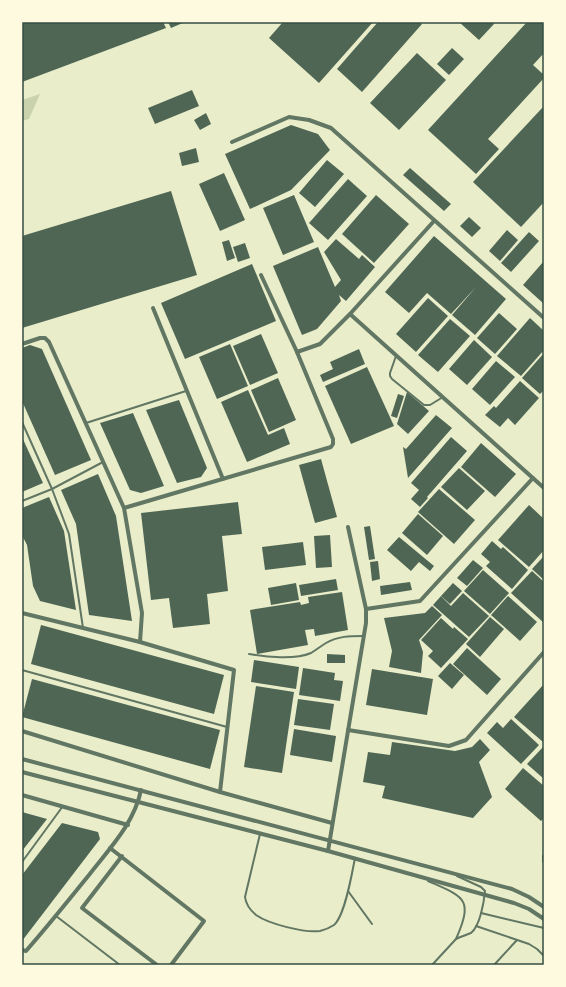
<svg xmlns="http://www.w3.org/2000/svg" width="566" height="987" font-family="Inter,sans-serif">
  <rect width="100%" height="100%" fill="#e9edc9"/>
  <!-- green -->
  <path fill="#cad2ad" d="M40,94l-11,25 -7,2v-21z"/>
  <!-- building -->
  <g fill="#4f6655">
    <path d="M22,22h141l3,6 -144,54z"/>
    <path d="M168,22h17l-14,6z"/>
    <path d="M283,22h90l-54,61 -50,-45z"/>
    <path d="M378,22h41l3,2 -60,68 -25,-23z"/>
    <path d="M459,22h34l1,2 -15,16z"/>
    <path d="M527,22h17v31l-11,12 11,10v3l-56,61 11,10 -23,25 -48,-44z"/>
    <path d="M452,48l12,11 -15,16 -12,-11z"/>
    <path d="M417,53l29,27 -47,50 -29,-27z"/>
    <path d="M192,90l7,16 -44,18 -7,-16z"/>
    <path d="M544,106v96l-23,25 -48,-45z"/>
    <path d="M206,113l5,11 -11,6 -6,-10z"/>
    <path d="M291,125l27,9 12,16 -39,40 -41,19 -25,-55z"/>
    <path d="M196,148l3,14 -17,4 -3,-13z"/>
    <path d="M327,160l17,14 -29,33 -16,-14z"/>
    <path d="M410,168l41,36 -7,7 -41,-36z"/>
    <path d="M224,173l21,47 -25,11 -21,-47z"/>
    <path d="M348,179l19,17 -39,44 -19,-17z"/>
    <path d="M171,191l26,84 -175,53v-92z"/>
    <path d="M294,195l20,47 -31,13 -20,-47z"/>
    <path d="M376,195l33,29 -35,39 -32,-29z"/>
    <path d="M469,217l12,11 -9,9 -12,-11z"/>
    <path d="M507,230l11,10 -18,21 -11,-10z"/>
    <path d="M529,232l10,9 -28,31 -10,-9z"/>
    <path d="M434,236l72,63 -31,36 -23,-20 24,-28 -25,27 -24,-21 -18,20 -24,-21z"/>
    <path d="M336,239l23,20 3,-4 13,12 -29,34 -7,-6 2,6 -24,28 -15,6 -29,-69 45,-19 17,40 6,-7 -17,-28z"/>
    <path d="M229,240l6,18 -8,3 -5,-19z"/>
    <path d="M245,243l5,15 -12,4 -5,-15z"/>
    <path d="M544,261v43l-21,-19z"/>
    <path d="M252,264l24,57 -91,38 -24,-56z"/>
    <path d="M428,298l20,18 -32,36 -20,-18z"/>
    <path d="M499,313l18,16 -22,25 -18,-16z"/>
    <path d="M530,318l14,13v19l-23,26 -24,-20z"/>
    <path d="M450,319l20,17 -32,36 -20,-17z"/>
    <path d="M261,334l17,39 -28,12 -17,-39z"/>
    <path d="M474,340l18,17 -25,28 -18,-16z"/>
    <path d="M230,344l18,42 -31,13 -18,-42z"/>
    <path d="M30,345l12,4 49,111 -36,15 -33,-74v-53z"/>
    <path d="M359,349l6,15 -42,18 -3,-7 13,-6 -3,-7z"/>
    <path d="M544,353v37l-4,4 -18,-16z"/>
    <path d="M496,361l19,16 -25,28 -18,-16z"/>
    <path d="M367,367l27,59 -43,18 -26,-58z"/>
    <path d="M278,378l18,42 -27,12 -18,-42z"/>
    <path d="M520,381l19,17 -24,27 -7,-7 -8,9 -15,-12 9,-9 2,2z"/>
    <path d="M248,390l20,45 16,-7 6,16 -43,18 -26,-60z"/>
    <path d="M407,392l22,19 -21,23 -11,-10z"/>
    <path d="M398,394l6,2 -7,22 -6,-2z"/>
    <path d="M179,400l28,68 -6,9 -24,6 -31,-73z"/>
    <path d="M133,413l31,73 -23,7 -11,-3 -30,-67z"/>
    <path d="M436,415l16,13 -44,50 -5,-31 3,2z"/>
    <path d="M22,437l21,46 -21,9z"/>
    <path d="M451,437l16,14 -40,46 1,1 -8,9 -9,-8 8,-9 -8,-7z"/>
    <path d="M481,443l35,31 -21,23 -34,-30z"/>
    <path d="M321,459l16,58 -22,6 -16,-58z"/>
    <path d="M459,468l26,23 -18,19 -26,-23z"/>
    <path d="M98,474l18,42 16,105 -43,-6 -13,-91 -15,-34z"/>
    <path d="M439,489l36,31 -21,24 -36,-32z"/>
    <path d="M49,497l15,34 12,79 -36,-9 -7,-15 -6,-41 -5,-10v-27z"/>
    <path d="M238,502l4,32 -20,2 6,55 -21,3 3,30 -37,4 -4,-30 -18,2 -10,-87z"/>
    <path d="M529,505l15,14v31l-15,17 -31,-27z"/>
    <path d="M418,514l25,22 -16,19 -25,-22z"/>
    <path d="M370,526l5,33 -6,1 -5,-33z"/>
    <path d="M330,535l2,32 -16,1 -2,-32z"/>
    <path d="M399,537l35,29 -4,5 -11,-9 -8,9 -24,-21z"/>
    <path d="M492,541l9,8 2,-2 25,23 -16,19 -26,-23 4,-4 -9,-8z"/>
    <path d="M303,542l3,23 -41,5 -3,-23z"/>
    <path d="M544,556v24l-12,-11z"/>
    <path d="M473,560l10,8 -16,18 -10,-8z"/>
    <path d="M378,561l2,18 -8,2 -2,-19z"/>
    <path d="M483,570l26,23 -19,21 -26,-23z"/>
    <path d="M532,571l12,11v41l-33,-30z"/>
    <path d="M336,579l2,11 -37,6 -2,-11z"/>
    <path d="M410,582l2,8 -31,5 -1,-9z"/>
    <path d="M296,583l3,17 -28,5 -3,-17z"/>
    <path d="M453,583l9,8 -12,13 -9,-8z"/>
    <path d="M342,592l6,38 -33,6 -1,-7 -9,1 3,15 -51,9 -7,-44 50,-8 1,3 8,-2 -1,-6z"/>
    <path d="M463,593l26,23 -20,21 -36,-32 8,-9 10,10z"/>
    <path d="M508,596l29,26 -17,19 -29,-26z"/>
    <path d="M432,606l10,9 -23,25 4,12 -2,21 -32,-6 3,-16 -8,-33 41,-5z"/>
    <path d="M490,617l14,12 -24,28 -14,-13z"/>
    <path d="M441,618l12,11 1,-2 14,12 -27,29 -13,-12 5,-5 -12,-11z"/>
    <path d="M41,625l183,50 -10,39 -183,-50z"/>
    <path d="M467,648l34,31 -14,16 -34,-31z"/>
    <path d="M327,654l18,1v8h-18z"/>
    <path d="M254,660l45,7 -3,22 -45,-7z"/>
    <path d="M450,663l14,12 -12,14 -14,-13z"/>
    <path d="M303,668l32,5 -1,7 9,1 -3,20 -41,-6z"/>
    <path d="M372,669l61,10 -6,36 -61,-10z"/>
    <path d="M32,679l188,51 -10,39 -188,-52z"/>
    <path d="M544,684v57l-1,1 -29,-25z"/>
    <path d="M256,686l38,6 -12,81 -38,-6z"/>
    <path d="M298,699l36,5 -4,26 -36,-5z"/>
    <path d="M511,719l28,26 -18,19 -34,-31 10,-11 6,6z"/>
    <path d="M294,729l42,7 -4,26 -42,-7z"/>
    <path d="M480,739l10,11 -11,12 13,35 -19,21 -91,-20 3,-12 -22,-4 5,-30 22,3 2,-13 63,9 17,-4z"/>
    <path d="M544,746v33l-17,-15z"/>
    <path d="M523,768l21,18v32l-3,3 -36,-32z"/>
    <path d="M22,812l25,7 -25,32z"/>
    <path d="M62,823l36,9 2,7 -78,102v-66z"/>
  </g>
  <g fill="none" stroke-linecap="round" stroke-linejoin="round">
    <!-- service -->
    <g stroke="#617663" stroke-width="2">
      <path d="M396,356l-6,17v3l2,3 32,26h6l13,-8"/>
      <path d="M22,422l30,67 17,45 14,94"/>
      <path d="M86,423l100,-32"/>
      <path d="M22,501l30,-12 51,-27"/>
      <path d="M249,654c17,3 46,6 62,-1 5,-3 10,-7 15,-10 12,-7 24,-7 37,-7"/>
      <path d="M22,670l205,57"/>
      <path d="M260,834l-15,63c1,8 5,13 11,18 13,9 48,18 64,16 4,-1 11,-4 14,-6 11,-9 18,-52 21,-67"/>
      <path d="M22,862l41,-56"/>
      <path d="M428,881c36,16 46,17 28,58 4,-2 10,-4 15,-6 9,-7 13,-31 14,-42l-4,-4 -24,-11"/>
      <path d="M348,891l24,33"/>
      <path d="M481,913l63,15"/>
      <path d="M56,916l64,49"/>
      <path d="M476,926l53,18 8,5 7,7"/>
      <path d="M432,965l24,-26"/>
      <path d="M494,965l23,-25"/>
    </g>
    <!-- minor -->
    <g stroke="#617663" stroke-width="4">
      <path d="M232,142l57,-25 20,3 22,8 213,190"/>
      <path d="M153,308l70,171"/>
      <path d="M350,314l194,174"/>
      <path d="M22,344l18,-6h5l4,4 75,166 18,105 -2,29"/>
      <path d="M297,352l23,-8 30,-30 84,-93"/>
      <path d="M124,508l207,-61 2,-3v-5l-36,-87 -36,-77"/>
      <path d="M366,609l54,-8 113,-123"/>
      <path d="M22,613l118,29 94,28 -14,122"/>
      <path d="M348,730l101,16 17,-6 78,-88"/>
      <path d="M22,731l198,61 112,31"/>
      <path d="M22,759l490,130 17,8 15,10"/>
      <path d="M22,772l306,79 186,52 15,6 15,10"/>
      <path d="M22,795l106,30"/>
      <path d="M110,848l94,73 -33,44"/>
      <path d="M328,851l38,-228v-14l-18,-82"/>
      <path d="M122,856l-40,52 75,57"/>
      <path d="M544,856v5"/>
      <path d="M22,950l4,1c22,-25 42,-50 63,-76 20,-26 45,-51 52,-85"/>
    </g>
  </g>
  <!-- border -->
  <rect width="566" height="987" fill="none" stroke="#fefae0" stroke-width="46"/>
  <rect x="23" y="23" width="520" height="941" fill="none" stroke="#344e41" stroke-width="1.5"/>
</svg>
